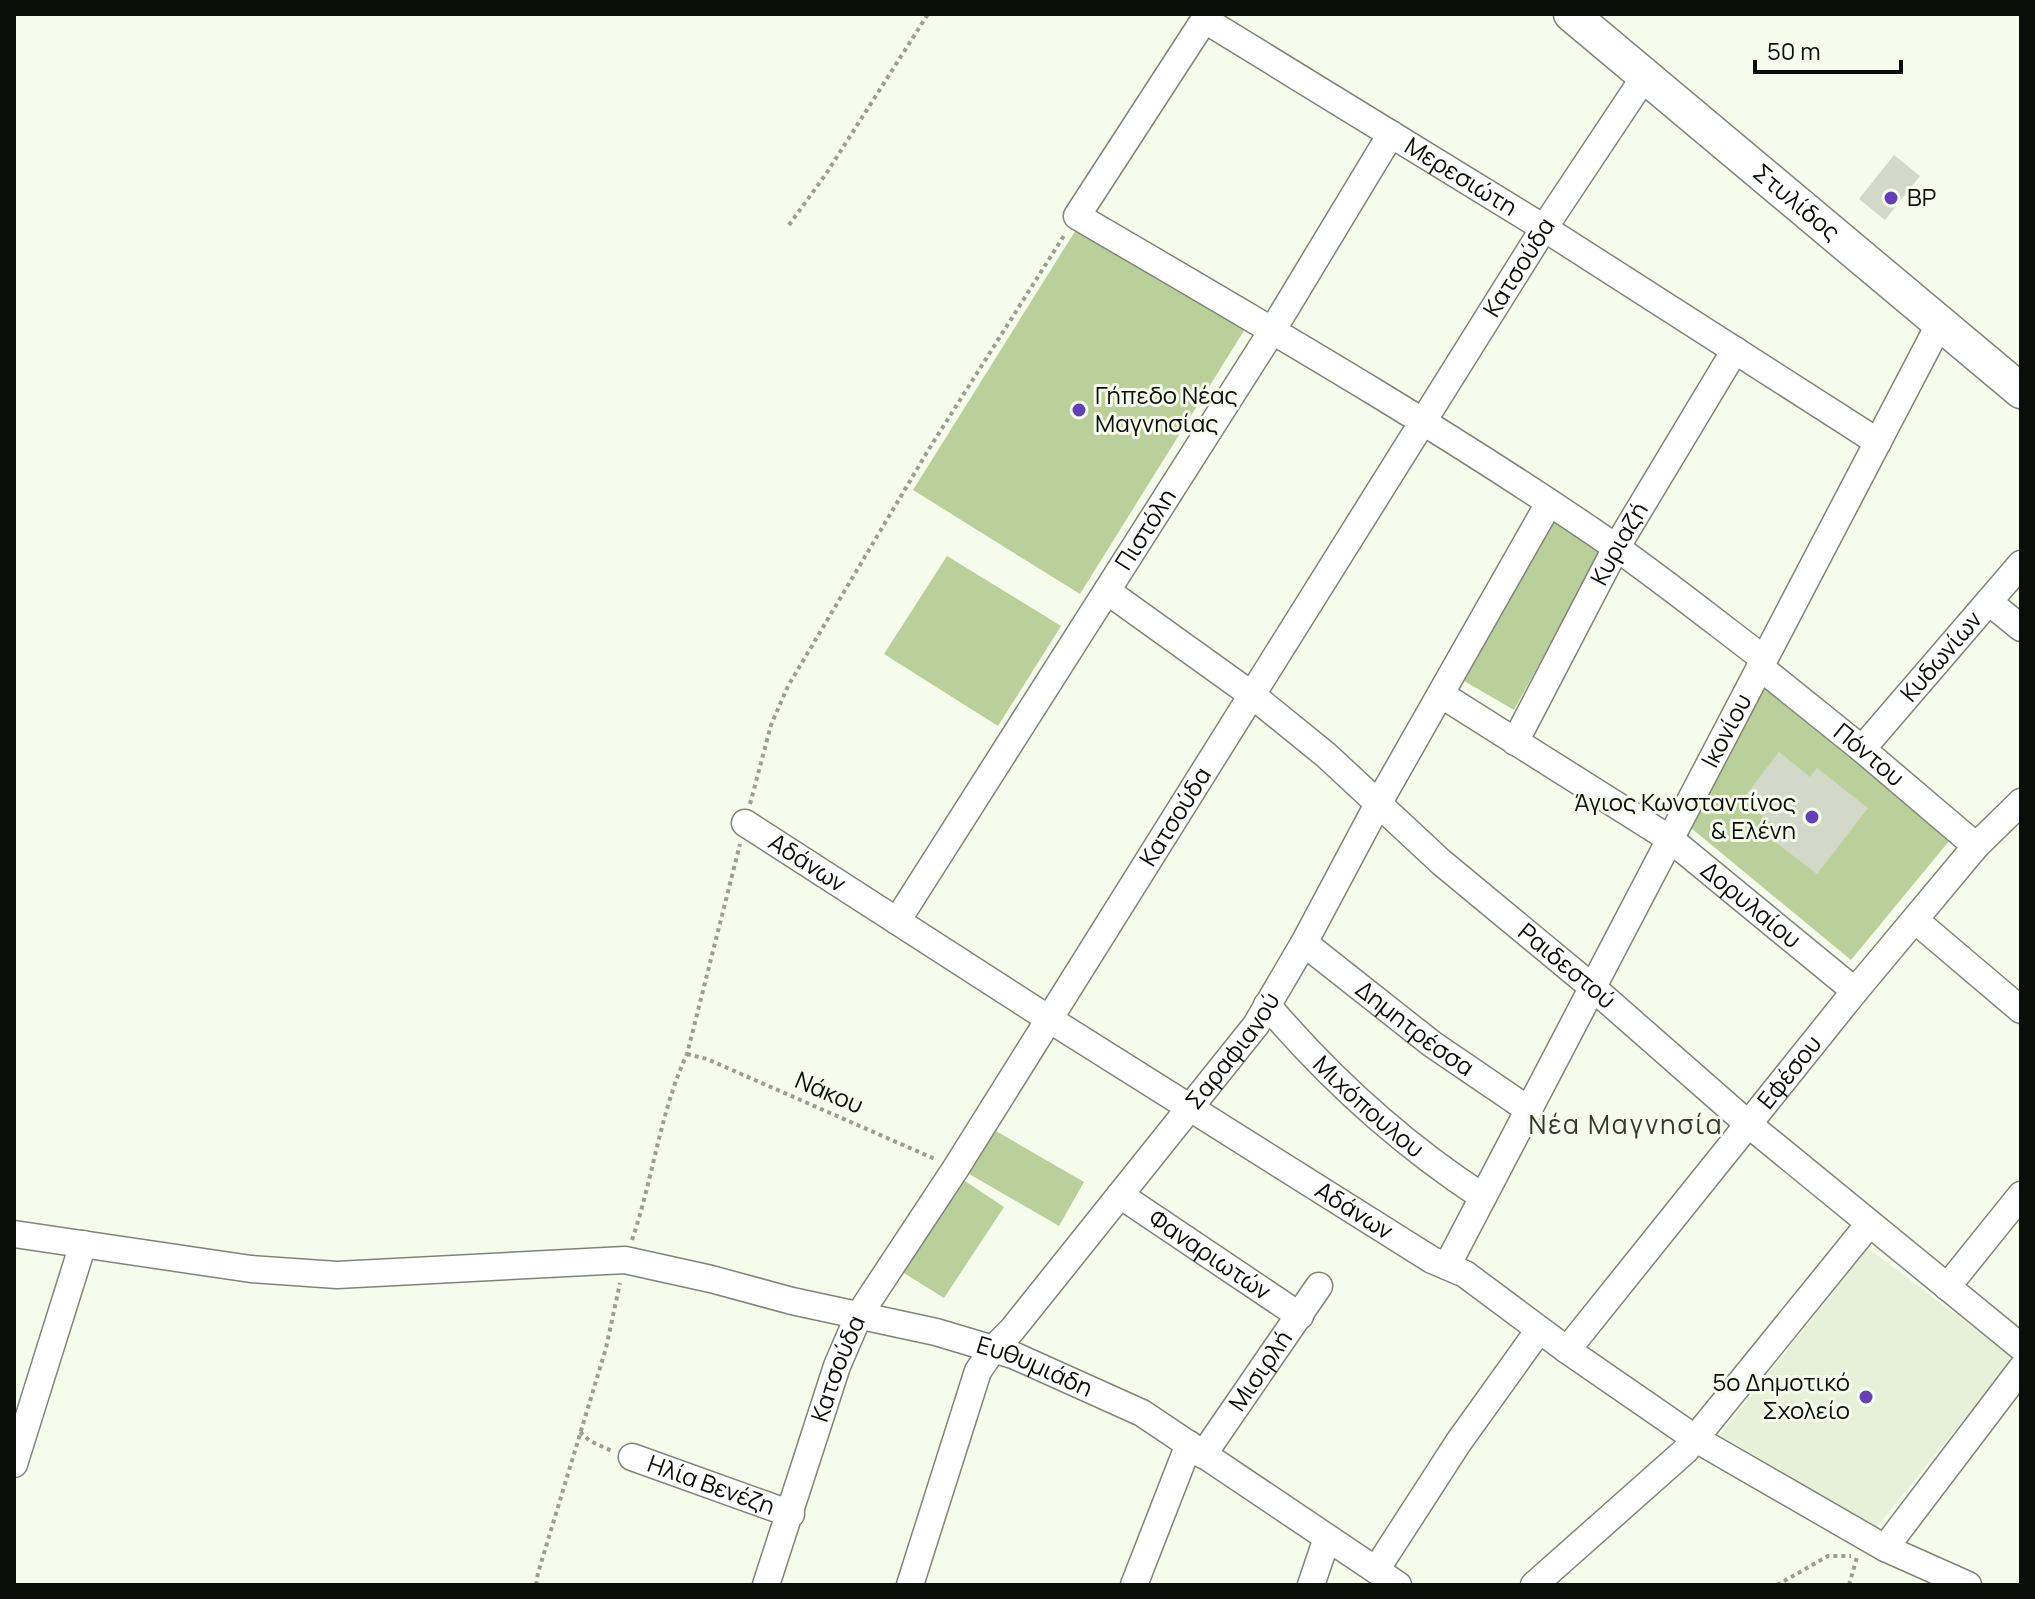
<svg xmlns="http://www.w3.org/2000/svg" width="2035" height="1599" font-family="Manrope,sans-serif">
  <rect width="100%" height="100%" fill="#f5fcec"/>
  <!-- built -->
  <path fill="#e7f1da" d="M1868,1248l145,110 -137,170 -156,-93z"/>
  <!-- green -->
  <g fill="#b9d09a">
    <path d="M1079,225l166,104 -165,265 -167,-104z"/>
    <path d="M1549,516l53,34 -88,160 -55,-32z"/>
    <path d="M947,556l114,70 -63,100 -114,-72z"/>
    <path d="M1763,678l191,157 -103,125 -166,-137z"/>
    <path d="M989,1127l95,55 -25,44 -95,-55z"/>
    <path d="M959,1177l45,30 -60,91 -45,-28z"/>
  </g>
  <!-- building -->
  <g fill="#d2d9c9">
    <path d="M1894,155l26,21 -35,44 -26,-21z"/>
    <path d="M1779,752l31,25 7,-9 51,40 -51,66 -50,-38 8,-10 -33,-26z"/>
  </g>
  <g fill="none" stroke-linecap="round" stroke-linejoin="round">
    <!-- minor casing -->
    <g stroke="#7e8576" stroke-width="29">
      <g id="minor">
        <path d="M1208,14l-131,202c181,106 364,211 537,330 51,36 100,75 150,113"/>
        <path id="s1" d="M1205,20l339,208 334,214"/>
        <path id="s2" d="M1107,591l145,104 74,60 115,107 151,125 155,136 274,224"/>
        <path d="M1989,602l32,26"/>
        <path id="s3" d="M1760,667l102,82 114,97"/>
        <path id="s4" d="M1442,695l228,144 185,152"/>
        <path id="s5" d="M1515,742l101,-194 119,-198"/>
        <path id="s6" d="M1862,749l159,-185"/>
        <path id="s7" d="M745,823l304,196 383,241 33,14 102,76 129,89 189,109 83,37"/>
        <path d="M1915,920l106,90"/>
        <path id="s8" d="M897,921l375,-590 119,-197"/>
        <path id="s9" d="M1304,943l128,101 97,66"/>
        <path id="s10" d="M1267,1005c64,75 133,138 216,192"/>
        <path id="s11" d="M1120,1195l180,121"/>
        <path id="s12" d="M14,1234l237,35 86,6 288,-15 86,19 81,22 144,31 77,23 129,58 256,172"/>
        <path id="s13" d="M1447,1266l493,-943"/>
        <path d="M1947,1287l74,-92"/>
        <path id="s14" d="M1567,1350l288,-359 121,-145 45,-44"/>
        <path id="s15" d="M1203,1455l116,-169"/>
        <path id="s16" d="M632,1457l159,57"/>
        <path d="M14,1464l69,-220"/>
        <path d="M1885,1548l136,-179"/>
        <path d="M1376,1570l82,-127 81,-113"/>
        <path id="s17" d="M766,1585l71,-219 22,-51 97,-147 588,-940 101,-152"/>
        <path id="s18" d="M910,1585l68,-214 16,-23 18,-18 244,-305 48,-82 74,-139 171,-301"/>
        <path d="M1134,1585l55,-141"/>
        <path d="M1311,1585l16,-47"/>
        <path d="M1534,1585l151,-134 184,-227"/>
      </g>
    </g>
    <!-- major casing -->
    <g stroke="#7e8576" stroke-width="37">
      <g id="major">
        <path id="s19" d="M1571,14l450,377"/>
      </g>
    </g>
    <!-- path -->
    <g stroke="#9a9f93" stroke-width="4" stroke-dasharray="4 4" stroke-linecap="butt">
      <path d="M789,225l37,-51 102,-160"/>
      <path d="M750,804l21,-79 17,-39 141,-237 136,-215"/>
      <path d="M687,1054l20,5 228,100"/>
      <path d="M632,1240c21,-61 28,-128 55,-186l53,-210"/>
      <path d="M580,1432l10,9 22,10"/>
      <path d="M536,1585l2,-12 68,-225 14,-65"/>
      <path d="M1777,1585l51,-29h23"/>
      <path d="M1849,1585l8,-28"/>
    </g>
    <!-- minor -->
    <use href="#minor" stroke="#fff" stroke-width="26"/>
    <!-- major -->
    <use href="#major" stroke="#fff" stroke-width="34"/>
  </g>
  <!-- markers -->
  <g fill="#6340b8" stroke="#f5fcec" stroke-width="3">
    <circle cx="1891" cy="198" r="8"/>
    <circle cx="1079" cy="410" r="8"/>
    <circle cx="1812" cy="817" r="8"/>
    <circle cx="1866" cy="1397" r="8"/>
  </g>
  <g text-anchor="middle" stroke-width="6" stroke-linejoin="round" paint-order="stroke">
    <!-- street labels -->
    <g font-size="24" fill="#0b0d08" stroke="#f5fcec">
      <text dy="8" stroke="none"><textPath href="#s1" startOffset="300">Μερεσιώτη</textPath></text>
      <text dy="8" stroke="none"><textPath href="#s19" startOffset="294">Στυλίδος</textPath></text>
      <text dy="8" stroke="none"><textPath href="#s17" startOffset="1524">Κατσούδα</textPath></text>
      <text dy="8" stroke="none"><textPath href="#s8" startOffset="464">Πιστόλη</textPath></text>
      <text dy="8" stroke="none"><textPath href="#s5" startOffset="224">Κυριαζή</textPath></text>
      <text dy="8" stroke="none"><textPath href="#s6" startOffset="122">Κυδωνίων</textPath></text>
      <text dy="8" stroke="none"><textPath href="#s13" startOffset="604">Ικονίου</textPath></text>
      <text dy="8" stroke="none"><textPath href="#s3" startOffset="140">Πόντου</textPath></text>
      <text dy="8" stroke="none"><textPath href="#s17" startOffset="876">Κατσούδα</textPath></text>
      <text dy="8" stroke="none"><textPath href="#s7" startOffset="74">Αδάνων</textPath></text>
      <text dy="8" stroke="none"><textPath href="#s4" startOffset="374">Δορυλαίου</textPath></text>
      <text dy="8" stroke="none"><textPath href="#s2" startOffset="594">Ραιδεστού</textPath></text>
      <text dy="8" stroke="none"><textPath href="#s9" startOffset="140">Δημητρέσσα</textPath></text>
      <text dy="8" stroke="none"><textPath href="#s18" startOffset="634">Σαραφιανού</textPath></text>
      <text dy="8" stroke="none"><textPath href="#s14" startOffset="356">Εφέσου</textPath></text>
      <text transform="translate(829 1093) rotate(23)" y="8">Νάκου</text>
      <text dy="8" stroke="none"><textPath href="#s10" startOffset="144">Μιχόπουλου</textPath></text>
      <text dy="8" stroke="none"><textPath href="#s7" startOffset="722">Αδάνων</textPath></text>
      <text dy="8" stroke="none"><textPath href="#s11" startOffset="108">Φαναριωτών</textPath></text>
      <text dy="8" stroke="none"><textPath href="#s12" startOffset="1038">Ευθυμιάδη</textPath></text>
      <text dy="8" stroke="none"><textPath href="#s17" startOffset="228">Κατσούδα</textPath></text>
      <text dy="8" stroke="none"><textPath href="#s15" startOffset="102">Μισιρλή</textPath></text>
      <text dy="8" stroke="none"><textPath href="#s16" startOffset="84">Ηλία Βενέζη</textPath></text>
    </g>
    <!-- poi labels -->
    <g font-size="24" fill="#0b0d08" stroke="#f5fcec" text-anchor="start">
      <text x="1907" y="206">BP</text>
      <text x="1095" y="404">Γήπεδο Νέας<tspan x="1095" dy="28">Μαγνησίας</tspan></text>
      <text x="1796" y="811" text-anchor="end">Άγιος Κωνσταντίνος<tspan x="1796" dy="28">&amp; Ελένη</tspan></text>
      <text x="1850" y="1391" text-anchor="end">5ο Δημοτικό<tspan x="1850" dy="28">Σχολείο</tspan></text>
    </g>
    <!-- neighbourhood labels -->
    <g font-size="26" letter-spacing="2" fill="#32372b" stroke="#f5fcec">
      <text x="1626" y="1134">Νέα Μαγνησία</text>
    </g>
  </g>
  <!-- border -->
  <rect width="2035" height="1599" fill="none" stroke="#0b0d08" stroke-width="32"/>
  <!-- scale -->
  <path d="M1755 60v12h146v-12" fill="none" stroke="#0b0d08" stroke-width="4"/>
  <text x="1767" y="60" font-size="24" fill="#0b0d08" stroke="#f5fcec" stroke-width="6" paint-order="stroke">50 m</text>
</svg>
